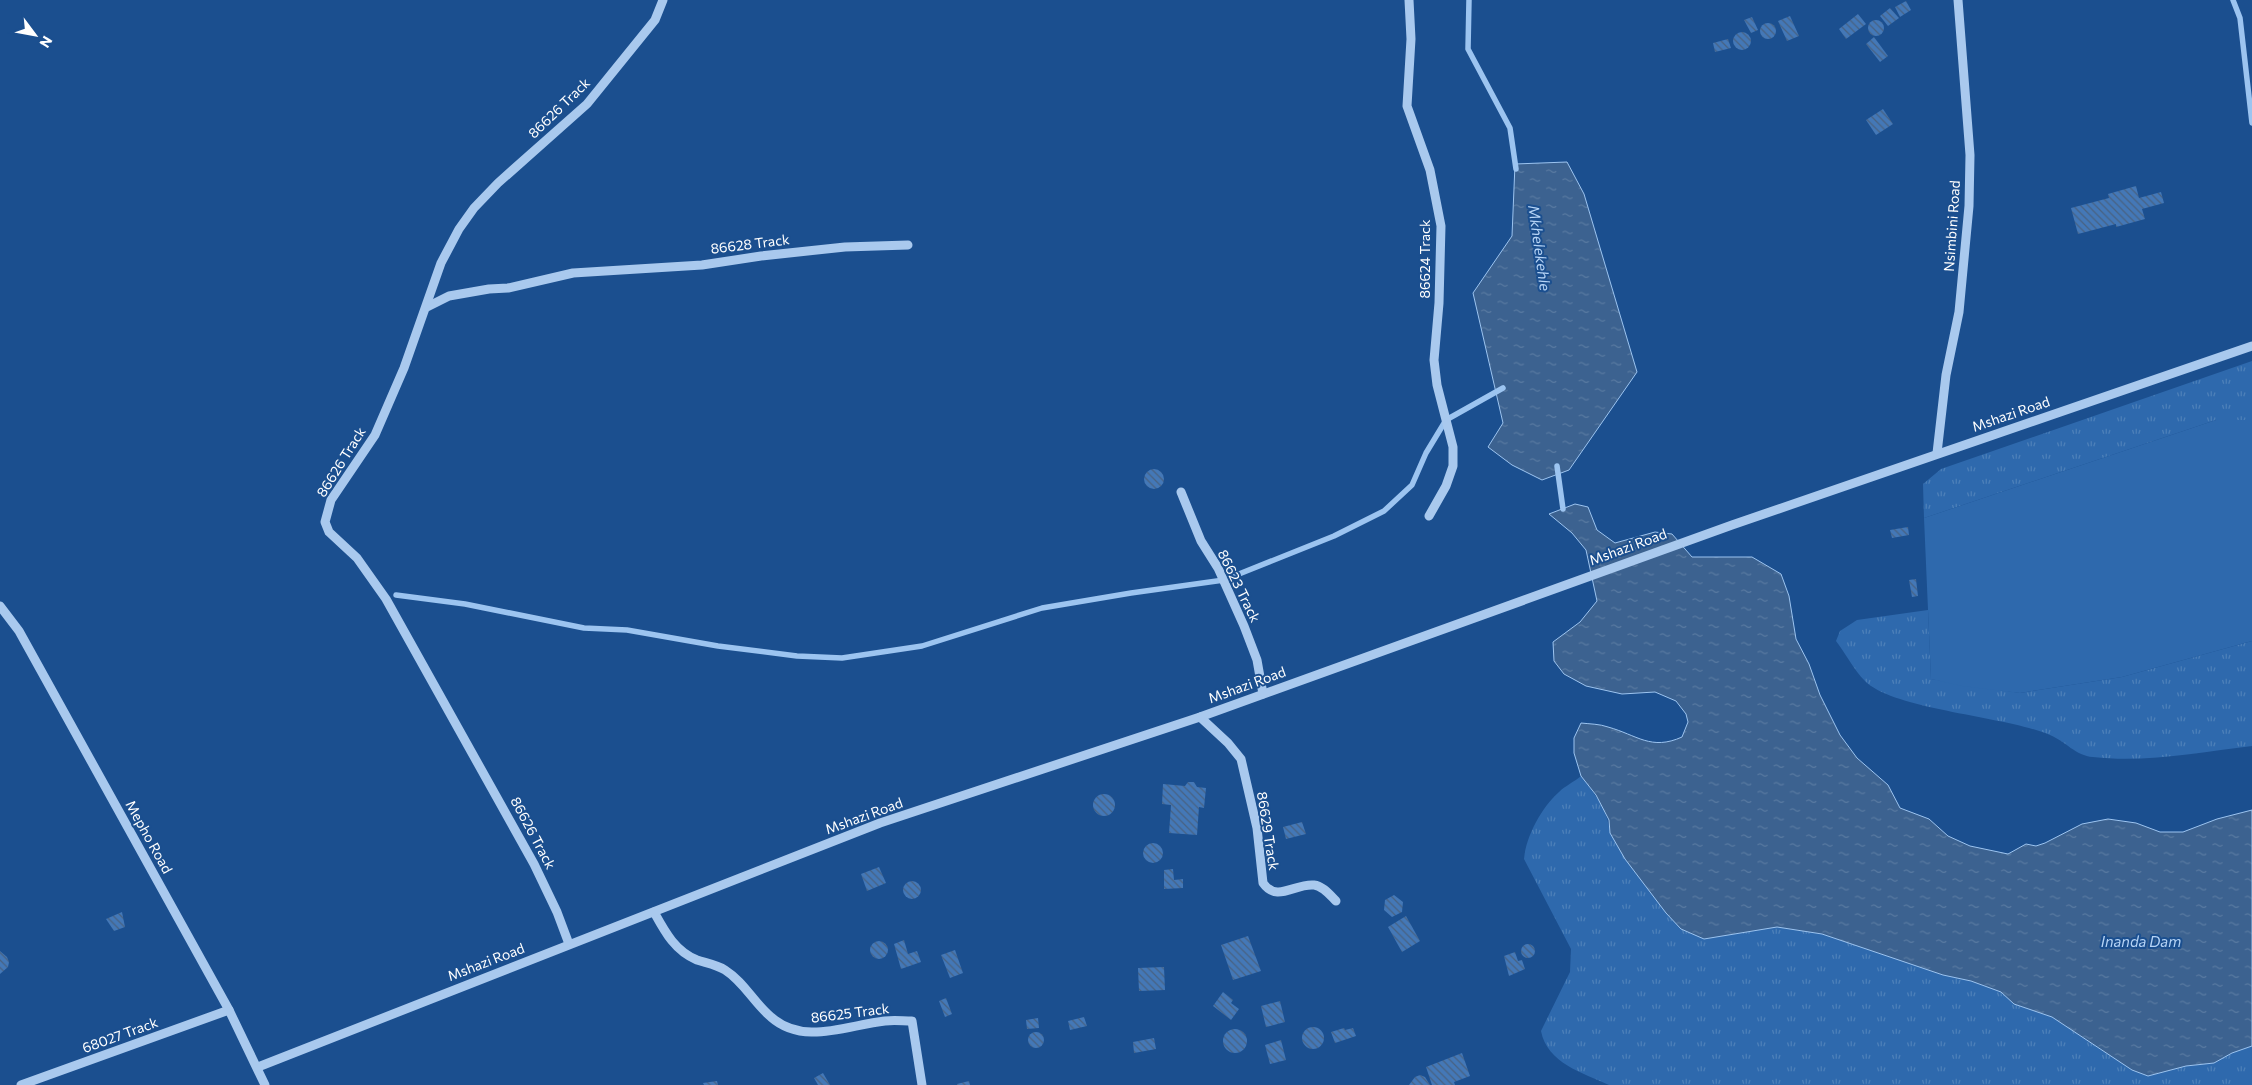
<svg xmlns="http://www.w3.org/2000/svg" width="2252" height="1085" font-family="Commissioner,sans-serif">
  <defs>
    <pattern id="grass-tufts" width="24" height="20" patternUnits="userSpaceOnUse" patternTransform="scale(1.25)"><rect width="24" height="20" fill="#2e69ad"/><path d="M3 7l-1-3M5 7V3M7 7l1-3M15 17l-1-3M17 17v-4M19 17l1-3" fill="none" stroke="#4d80b9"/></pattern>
    <pattern id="water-ripples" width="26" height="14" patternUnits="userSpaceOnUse" patternTransform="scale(1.25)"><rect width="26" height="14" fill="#3c6290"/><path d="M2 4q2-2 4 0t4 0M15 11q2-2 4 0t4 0" fill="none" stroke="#597aa1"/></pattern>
    <pattern id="building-back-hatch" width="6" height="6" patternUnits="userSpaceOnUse" patternTransform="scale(1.25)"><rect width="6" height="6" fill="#4478b7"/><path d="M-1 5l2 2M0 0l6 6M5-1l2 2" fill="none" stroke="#486282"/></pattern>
  </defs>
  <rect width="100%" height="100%" fill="#1b4f8f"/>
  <!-- grass -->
  <g fill="url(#grass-tufts)">
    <path d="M2252,361v59h-36l-292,98 -1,-34 18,-15z"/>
    <path d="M1928,610l3,69 89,14 102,-16 130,-36v105c-52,6 -106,17 -159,11 -17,-1 -28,-16 -43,-22 -44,-19 -156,-25 -185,-54 -11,-11 -19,-27 -29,-40l4,-10 17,-11z"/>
    <path d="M1581,776c14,18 27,35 29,57l94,106 73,-12 45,7 121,41 28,6 31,11 12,12 38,13 80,53 16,6 38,-10 28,-3 18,-10 20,-7v39h-643c-26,-12 -62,-22 -68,-54l29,-59 1,-23 -47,-90c2,-23 18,-52 35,-67 6,-6 15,-10 22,-16z"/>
  </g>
  <!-- pitch -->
  <path fill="#2e69ad" d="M2216,420h36v221l-130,36 -102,16 -58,-7 -31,-7 -7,-161z"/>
  <!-- water -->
  <g fill="url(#water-ripples)" stroke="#9cc4f0">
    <path d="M1567,162l17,32 53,178 -68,98 -27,10 -30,-15 -24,-18 15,-24 -30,-130 39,-57 3,-72z"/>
    <path d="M1575,504l13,3 9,23 18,13 40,-11 17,2 20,23h60l29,17 8,22 7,43 13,25 11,31 20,40 17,23 31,27 12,23 29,11 19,17 22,10 38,8 18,-10 10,2 9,-3 37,-19 26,-5 28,4 24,9h23l34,-13 35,-9v236l-20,7 -18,10 -28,3 -38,10 -16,-6 -80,-53 -38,-13 -13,-12 -30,-11 -28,-6 -121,-41 -45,-7 -73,12 -23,-10 -15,-16 -41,-54 -15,-26 -1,-13 -13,-25 -15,-19 -7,-23v-15l7,-15c9,1 19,1 27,4 29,8 43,24 74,10l6,-15 -2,-8 -10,-13 -21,-9 -33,2 -36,-8 -22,-12 -10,-13 -1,-19 27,-20 17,-21 -11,-51 -14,-17 -23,-19z"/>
  </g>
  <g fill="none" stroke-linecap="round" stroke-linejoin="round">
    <!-- stream -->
    <g stroke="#9cc4f0" stroke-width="5.5">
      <path d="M1469,0l-1,49 42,79 6,41"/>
      <path d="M2233,0l7,18 12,105"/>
      <path d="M1557,466l6,43"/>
      <path d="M396,595l69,9 119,24 43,2 91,16 79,10 45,2 80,-12 120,-38 89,-15 93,-13 110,-44 50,-25 28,-26 14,-32 20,-33 57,-32"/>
    </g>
  </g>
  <!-- building -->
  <g fill="url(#building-back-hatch)">
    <path d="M1906,1l5,9 -11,7 -5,-10z"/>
    <path d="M1890,8l9,10 -11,8 -8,-10z"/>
    <path d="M1858,14l8,10 -20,15 -7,-10z"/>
    <path d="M1790,16l9,20 -12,5 -9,-20z"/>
    <path d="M1752,17l6,13 -7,3 -7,-13z"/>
    <circle cx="1876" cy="28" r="8"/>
    <circle cx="1768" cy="31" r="8"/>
    <circle cx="1742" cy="41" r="9"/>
    <path d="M1874,37l14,19 -8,6 -14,-18z"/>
    <path d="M1728,39l3,9 -16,4 -2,-9z"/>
    <path d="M1883,109l10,15 -17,11 -10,-15z"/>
    <path d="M2136,186l3,12 22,-6 3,11 -22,6 3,10 -29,8v-3l-38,10 -7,-26 38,-10 -1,-4z"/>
    <circle cx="1154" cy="479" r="10"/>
    <path d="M1908,527l1,8 -17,3 -2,-8z"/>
    <path d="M1916,579l2,17 -6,1 -3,-17z"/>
    <path d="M1188,782h6l3,5 9,1 -2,20 -5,-1 -2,28 -28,-2 2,-28 -9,-1 1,-20 22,2z"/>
    <circle cx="1104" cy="805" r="11"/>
    <path d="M1302,822l4,12 -20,5 -3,-12z"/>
    <circle cx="1153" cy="853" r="10"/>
    <path d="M879,867l7,16 -19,8 -6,-17z"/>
    <path d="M1173,869l1,11 9,-1v9l-19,1v-19z"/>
    <circle cx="912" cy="890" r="9"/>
    <path d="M1394,895l9,7 -1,10 -10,5 -8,-7 1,-10z"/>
    <path d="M122,912l3,15 -11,4 -8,-12z"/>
    <path d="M1406,916l14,25 -18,11 -14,-25z"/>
    <path d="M1248,936l13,35 -28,9 -12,-35z"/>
    <path d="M904,940l4,14 9,-3 4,11 -20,7 -7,-25z"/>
    <circle cx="879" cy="950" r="9"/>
    <circle cx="1528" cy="951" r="7"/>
    <path d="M955,950l8,23 -13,5 -9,-23z"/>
    <path d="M0,951l7,6 2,5 -1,5 -8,7z"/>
    <path d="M1515,952l3,9 4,-1 3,9 -16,7 -5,-20z"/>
    <path d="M1164,967l1,23 -26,1 -1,-23z"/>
    <path d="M1223,992l10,8 -2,3 8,6 -8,11 -18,-14z"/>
    <path d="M946,998l6,16 -7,3 -6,-16z"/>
    <path d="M1280,1001l5,21 -19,5 -5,-21z"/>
    <path d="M1084,1017l3,9 -17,4 -2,-9z"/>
    <path d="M1038,1018l1,10 -12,1 -1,-9z"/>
    <circle cx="1313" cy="1038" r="11"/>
    <path d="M1344,1028l1,2 8,-2 3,8 -21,7 -4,-11z"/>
    <circle cx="1235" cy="1041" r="12"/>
    <circle cx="1036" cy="1040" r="8"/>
    <path d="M1154,1038l2,11 -22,4 -1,-11z"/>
    <path d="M1281,1040l5,20 -16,4 -5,-19z"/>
    <path d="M1462,1053l8,23 -16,6 1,3h-23l-6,-18z"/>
    <path d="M823,1073l7,12h-12l-4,-7z"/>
    <path d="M1420,1075l5,2 5,8h-21l6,-8z"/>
    <path d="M717,1081l1,4h-14l-1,-2z"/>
    <path d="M969,1081l1,4h-13v-1z"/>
  </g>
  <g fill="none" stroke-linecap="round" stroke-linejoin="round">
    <!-- minor -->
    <g stroke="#a9c9ee" stroke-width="9">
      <path d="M1409,0l2,39 -4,67 23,64 11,56 -2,77 -5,57 3,25 16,62v19l-7,20 -17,30"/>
      <path d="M427,307l22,-11 40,-7 19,-1 65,-15 129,-8 59,-9 84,-9 63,-2"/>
      <path d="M1937,453l9,-78 13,-63 10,-106 1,-51 -12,-155"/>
      <path d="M1181,492l20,49 17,27 26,58 13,34 6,34"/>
      <path d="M0,606l19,25 210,379 36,75"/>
      <path d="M1200,717l28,26 13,16 16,69 6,55c14,20 32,0 51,2 9,1 16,10 22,16"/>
      <path d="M654,912c11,20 21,39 43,48 9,3 20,5 28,10 19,12 29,33 46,47 33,29 76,8 114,4 9,-1 18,0 27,0l10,64"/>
      <path d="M569,944l-12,-32 -23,-48 -148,-265 -29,-41 -28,-26 -4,-10 6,-22 44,-65 29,-67 37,-105 18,-34 15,-21 24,-25 89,-79 68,-84 8,-20"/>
      <path d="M258,1067l622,-244 320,-106 532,-192 520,-179"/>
      <path d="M21,1085l208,-75"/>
    </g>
  </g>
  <g text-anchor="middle" stroke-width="4" stroke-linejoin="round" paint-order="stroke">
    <!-- street labels -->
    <g font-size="14" fill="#fff" stroke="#1b4f8f">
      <text transform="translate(559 108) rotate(-44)" y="5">86626 Track</text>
      <text transform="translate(1952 226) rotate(-86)" y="5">Nsimbini Road</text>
      <text transform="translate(750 244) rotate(-7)" y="5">86628 Track</text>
      <text transform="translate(1425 259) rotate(-90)" y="5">86624 Track</text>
      <text transform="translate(2011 414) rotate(-19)" y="5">Mshazi Road</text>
      <text transform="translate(341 462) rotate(-58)" y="5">86626 Track</text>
      <text transform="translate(1628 547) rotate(-20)" y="5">Mshazi Road</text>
      <text transform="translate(1239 586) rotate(64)" y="5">86623 Track</text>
      <text transform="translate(1247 685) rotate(-20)" y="5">Mshazi Road</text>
      <text transform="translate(864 816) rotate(-20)" y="5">Mshazi Road</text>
      <text transform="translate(1268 831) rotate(81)" y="5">86629 Track</text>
      <text transform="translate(533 833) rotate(62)" y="5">86626 Track</text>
      <text transform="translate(149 837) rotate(61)" y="5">Mepho Road</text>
      <text transform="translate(486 962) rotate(-21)" y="5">Mshazi Road</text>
      <text transform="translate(850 1013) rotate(-7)" y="5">86625 Track</text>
      <text transform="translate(120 1035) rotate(-20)" y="5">68027 Track</text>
    </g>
    <!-- water labels -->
    <g font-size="15" font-style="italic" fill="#b5d3f5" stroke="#1b4f8f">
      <text transform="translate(1539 248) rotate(82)" y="5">Mkhelekehle</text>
      <text x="2141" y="947">Inanda Dam</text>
    </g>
  </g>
  <!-- north arrow -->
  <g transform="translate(35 35) rotate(122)" stroke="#1b4f8f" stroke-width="4" paint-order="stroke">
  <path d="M0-4L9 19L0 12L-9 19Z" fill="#ffffff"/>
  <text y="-8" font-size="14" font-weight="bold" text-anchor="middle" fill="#ffffff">N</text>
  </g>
</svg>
